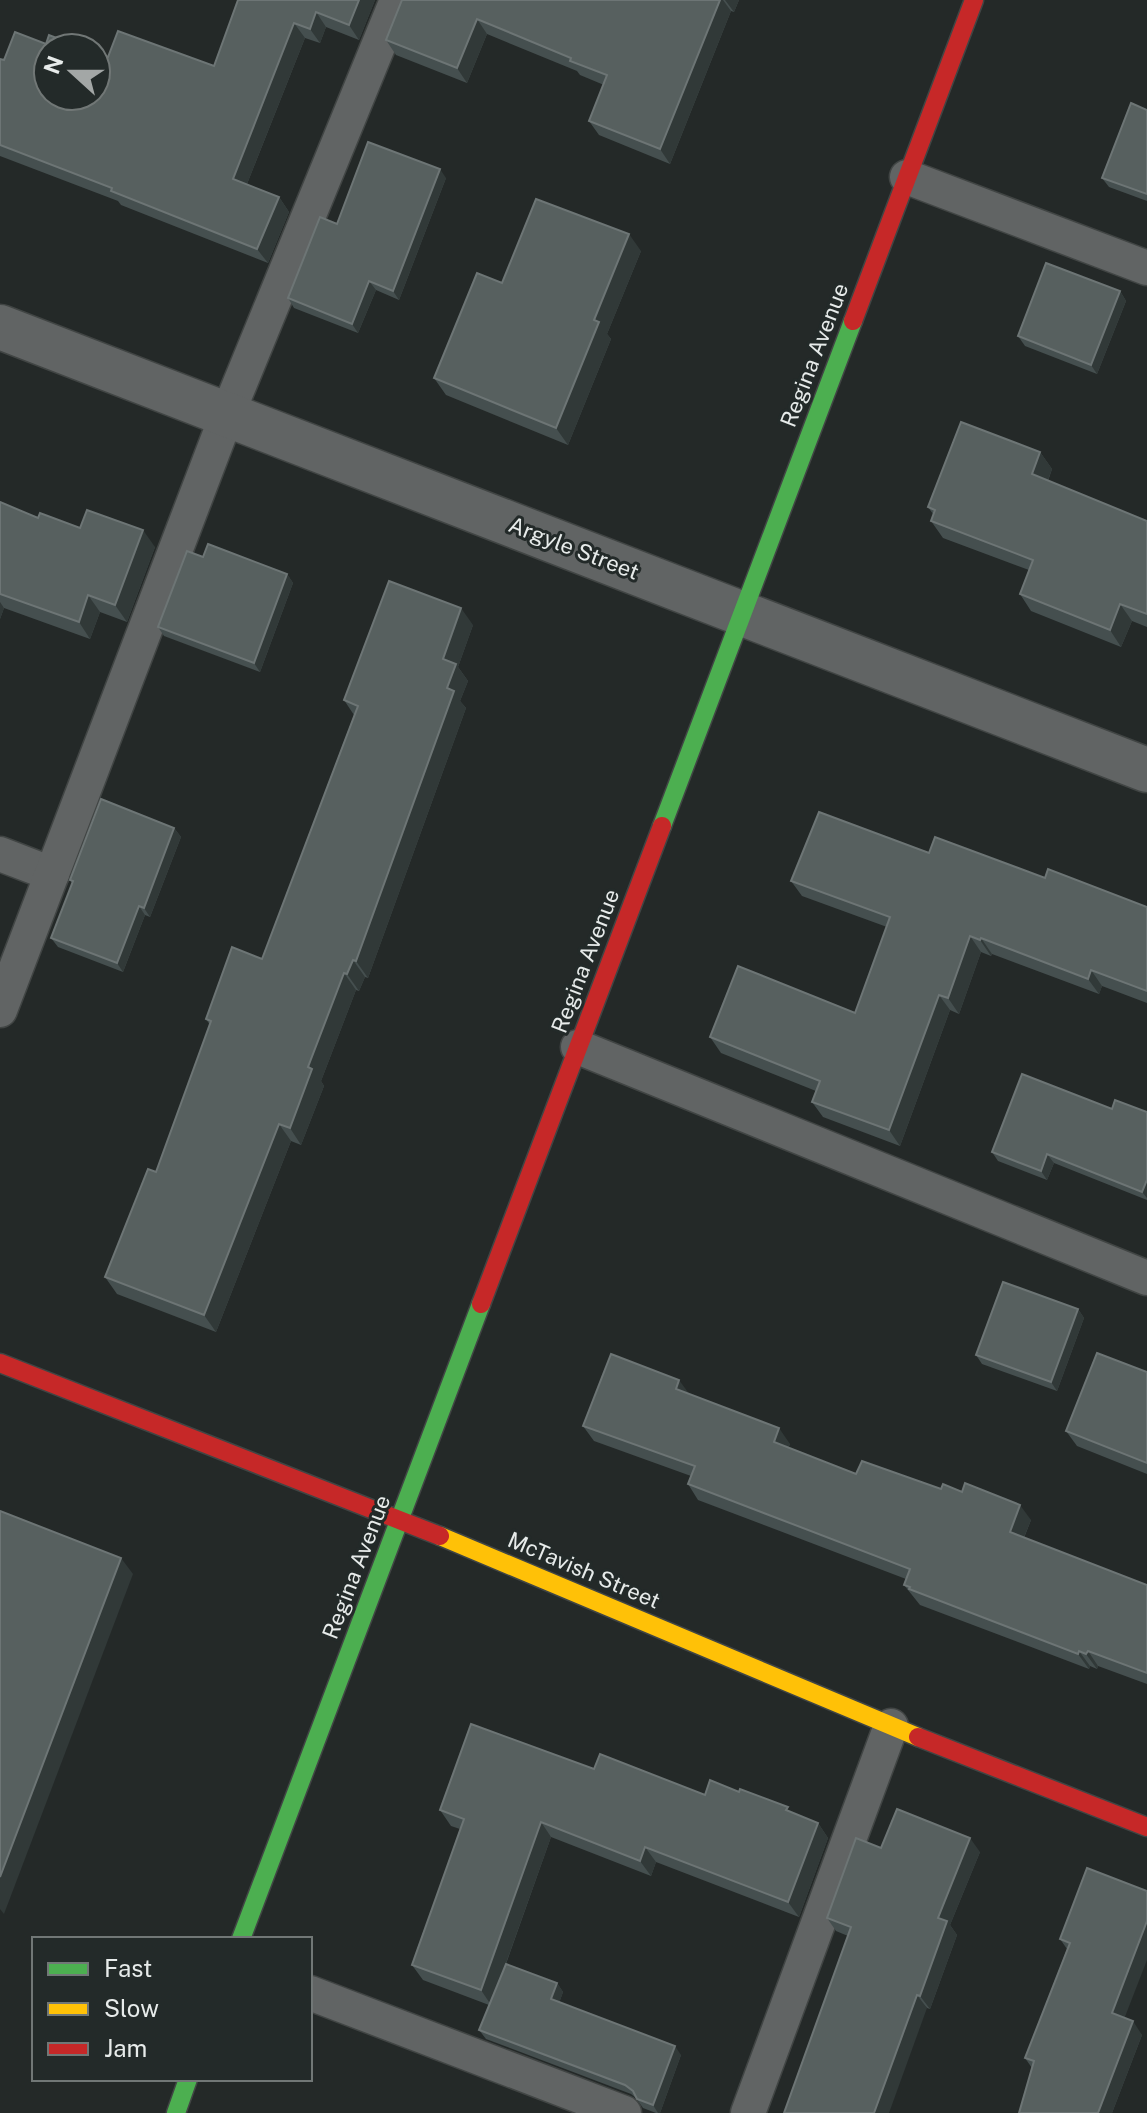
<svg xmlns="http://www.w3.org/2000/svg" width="1147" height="2113" font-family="'Public Sans',sans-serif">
  <rect width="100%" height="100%" fill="#242928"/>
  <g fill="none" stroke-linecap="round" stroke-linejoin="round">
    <!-- lane casing -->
    <g stroke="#414544" stroke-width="37">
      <g id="lane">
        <path d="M907,177l240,91"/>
        <path d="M0,854l52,20"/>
        <path d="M0,1010l227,-595 170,-415"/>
        <path d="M578,1047l569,231"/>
        <path d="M310,1993l314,120"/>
        <path d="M748,2113l143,-387"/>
      </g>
    </g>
    <!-- street casing -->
    <g stroke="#414544" stroke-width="47">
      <path id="street" d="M0,327l1147,443"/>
    </g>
    <!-- fast casing -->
    <g stroke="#414544" stroke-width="21">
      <g id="fast">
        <path d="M662,826l191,-505"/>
        <path d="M241,1939l240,-635"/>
        <path d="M176,2113l12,-34"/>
      </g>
    </g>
    <!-- slow casing -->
    <g stroke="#414544" stroke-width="21">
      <path id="slow" d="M440,1536l478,201"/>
    </g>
    <!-- jam casing -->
    <g stroke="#414544" stroke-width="21">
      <g id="jam">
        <path d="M853,321l121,-321"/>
        <path d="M481,1304l181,-478"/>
        <path d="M0,1363l440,173"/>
        <path d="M918,1737l229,90"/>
      </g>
    </g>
    <!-- lane -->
    <use href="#lane" stroke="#616464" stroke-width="34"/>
    <!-- street -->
    <use href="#street" stroke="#616464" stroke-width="44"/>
    <!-- fast -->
    <use href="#fast" stroke="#4caf50" stroke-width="18"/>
    <!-- slow -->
    <use href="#slow" stroke="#ffc107" stroke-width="18"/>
    <!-- jam -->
    <use href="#jam" stroke="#c62828" stroke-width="18"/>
  </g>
  <!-- wall -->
  <g fill="#454f4f">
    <path d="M238,0h137l-16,40 -33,-13 -6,16 -15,-5 -58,146 32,13 10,15 -21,51 -147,-58 -3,-4 -118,-45v-97l4,1 42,-16 62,13 106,9z"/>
    <path d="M402,0h337l-5,12 -3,-1 -61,153 -71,-29 -10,-14 15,-36 -24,-10 -3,-4 -90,-37 -20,49 -71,-28 -10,-15z"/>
    <path d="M1147,110v91l-38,-14 -7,-9z"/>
    <path d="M446,178l-47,122 -23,-10 -18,43 -64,-25 -6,-10 49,-74z"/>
    <path d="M641,251l-34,83 4,5 -43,106 -122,-50 -12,-17 68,-95z"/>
    <path d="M1120,291l6,10 -29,73 -72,-28 -7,-10z"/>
    <path d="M1040,452l12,17 -4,12 99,40v106l-15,-6 -11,26 -90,-36 -11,-17 9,-24 -86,-32 -12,-17 2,-7 -5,-7z"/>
    <path d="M0,502l38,16 117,29 -28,75 -27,-10 -10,27 -86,-31 -4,11z"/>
    <path d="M203,557l84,17 6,9 -33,89 -96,-36 -6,-9z"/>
    <path d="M473,625l-15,42 10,14 -8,20 6,7 -98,270 -3,-1 -6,14 -3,-1 -35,91 3,5 -23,59 -10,-4 -75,191 -99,-38 -12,-17 51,-105 54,-147 -4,-6 56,-60 92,-244 -10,-15z"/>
    <path d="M174,828l7,9 -31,80 -5,-2 -22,57 -65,-25 -7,-9 21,-55 -2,-3z"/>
    <path d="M929,853l116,25 102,29v96l-45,-17 -3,8 -107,-40 -1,2 -10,-4 -22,62 -9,-4 -50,136 -77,-29 -11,-15 4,-11 -95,-38 -11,-16 145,-24 32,-86 -85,-31 -11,-15z"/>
    <path d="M1147,1112v88l-93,-37 -7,17 -49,-19 -6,-9z"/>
    <path d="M1078,1309l6,9 -27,73 -75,-27 -6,-9z"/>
    <path d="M1147,1372v102l-70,-28 -11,-15z"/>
    <path d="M690,1395l100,49 -2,4 68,26 85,15 90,31 -7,18 123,47v99l-49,-18 -1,3 -7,-3 -1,3 -169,-64 -16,-20 2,-6 -208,-79 -10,-16 3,-8 -97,-35 -11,-15z"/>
    <path d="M594,1769l111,26 86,17 27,11 10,15 -29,79 -143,-55 -5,14 -100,-39 -45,127 51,19 6,9 -4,11 122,52 -21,58h-4l-13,-5 -7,-10 -5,-4 -145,-55 -7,-9 10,-25 -66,-25 -11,-15 48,-136 -9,-3 -11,-16z"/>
    <path d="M881,1848l99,4 -30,73 7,10 -27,74 -3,-1 -79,-72 -12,-5 -9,-13z"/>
    <path d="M1087,1868l38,150 17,17 -30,78h-93l13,-45 -7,-10 42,-109 -7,-10z"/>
  </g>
  <!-- shaded-wall -->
  <g fill="#313938">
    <path d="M359,0h16l-16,40 -10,-15z"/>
    <path d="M720,0h3l8,11 -61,153 -10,-15z"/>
    <path d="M725,0h14l-5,12z"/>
    <path d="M316,12l10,15 -6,16 -10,-14z"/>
    <path d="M477,19l10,15 -20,49 -10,-15z"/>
    <path d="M294,23l11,15 -62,156 -10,-15z"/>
    <path d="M440,169l6,9 -47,122 -6,-9z"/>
    <path d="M279,197l10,15 -21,51 -11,-14z"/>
    <path d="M629,234l12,17 -34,83 4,5 -43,106 -12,-17 38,-108z"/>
    <path d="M369,281l7,9 -18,43 -6,-9z"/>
    <path d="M1120,291l6,10 -29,73 -6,-9z"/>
    <path d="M1040,452l12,17 -8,22 -12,-17z"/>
    <path d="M143,530l12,17 -28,75 -12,-17z"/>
    <path d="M287,574l6,9 -33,89 -6,-9z"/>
    <path d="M88,595l12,17 -10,27 -11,-17z"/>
    <path d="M0,602l4,6 -4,11z"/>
    <path d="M1120,604l12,17 -11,26 -11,-17z"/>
    <path d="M461,608l12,17 -15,42 10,14 -8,20 6,7 -98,270 -12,-17 91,-273 -4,-29z"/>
    <path d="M174,828l7,9 -31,80 -6,-9z"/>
    <path d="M139,906l6,9 -22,57 -6,-9z"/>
    <path d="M970,936l11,16 -22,62 -11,-16z"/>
    <path d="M981,938l11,16 -1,2 -11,-16z"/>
    <path d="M353,960l12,17 -6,14 -12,-17z"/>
    <path d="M1091,970l11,16 -3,8 -11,-15z"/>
    <path d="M344,973l12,17 -35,91 3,5 -23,59 -11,-17 18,-61z"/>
    <path d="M939,995l11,15 -50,136 -11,-16z"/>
    <path d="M279,1124l12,17 -75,191 -12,-17z"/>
    <path d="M1047,1154l7,9 -7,17 -6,-9z"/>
    <path d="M1147,1180v18l-5,-6z"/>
    <path d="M1078,1309l6,9 -27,73 -6,-9z"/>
    <path d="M679,1380l11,15 -14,-6z"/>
    <path d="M779,1428l11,16 -5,13 -11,-15z"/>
    <path d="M1020,1505l11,15 -11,27 -10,-15z"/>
    <path d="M121,1558l12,16 -129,340 -4,-5v-32z"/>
    <path d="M1079,1651l11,15 -1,3 -11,-15z"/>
    <path d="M1088,1651l10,15 -1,3 -11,-15z"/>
    <path d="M541,1822l10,15 -60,168 -10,-15z"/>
    <path d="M818,1823l10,15 -29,79 -11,-15z"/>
    <path d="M970,1838l10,14 -30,73 7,10 -27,74 -10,-13 18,-78z"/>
    <path d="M645,1847l11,15 -5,14 -11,-15z"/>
    <path d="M1147,1921v39l-26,67 -9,-14z"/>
    <path d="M557,1983l6,9 -6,17 -6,-10z"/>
    <path d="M917,1995l10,13 -38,105h-15z"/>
    <path d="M1133,2021l9,14 -30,78h-14z"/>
    <path d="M675,2046l6,9 -21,58h-2l-5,-8z"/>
  </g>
  <!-- building -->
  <g fill="#57605f" stroke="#6d7575" stroke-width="2">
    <path d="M238,0h121l-10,25 -33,-13 -6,17 -16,-6 -61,156 46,18 -22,52 -146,-58 1,-3 -112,-43v-86l4,1 11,-28 31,12 3,-9 34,13h-35v48h48v-43l12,4 10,-26 96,35z"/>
    <path d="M402,0h318l-60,149 -71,-28 18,-46 -37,-14 1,-3 -94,-39 -20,49 -71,-28z"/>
    <path d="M1131,103l16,7v84l-45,-16z"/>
    <path d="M368,142l72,27 -47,122 -24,-10 -17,43 -64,-26 32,-81 17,7z"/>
    <path d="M536,199l93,35 -35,86 5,2 -43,106 -122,-50 43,-105 25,10z"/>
    <path d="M1046,263l74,28 -29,74 -73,-29z"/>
    <path d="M961,422l79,30 -8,22 115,47v93l-27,-10 -10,26 -90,-36 13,-34 -102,-39 4,-11 -7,-3z"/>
    <path d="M0,502l38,16 2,-5 40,15 7,-18 56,20 -28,75 -27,-10 -9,27 -79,-28z"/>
    <path d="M208,544l79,30 -33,89 -96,-36 29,-76 16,6z"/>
    <path d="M389,581l72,27 -18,51 13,5 -9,24 7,3 -98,270 -3,-1 -6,14 -3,-1 -36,94 4,2 -22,59 -11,-4 -75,191 -99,-38 43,-108 8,3 55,-151 -5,-2 26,-72 30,12 96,-253 -14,-6z"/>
    <path d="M101,799l73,29 -30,80 -5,-2 -22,57 -66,-25 22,-57 -3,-1z"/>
    <path d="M819,812l110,41 6,-16 110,41 3,-9 99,38v84l-56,-21 -3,9 -107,-41 -1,2 -10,-4 -22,62 -9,-3 -50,135 -77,-28 8,-21 -110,-44 28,-71 117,47 35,-96 -99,-36z"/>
    <path d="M1022,1074l90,35 3,-9 32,12v68l-5,12 -95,-38 -6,17 -49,-19z"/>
    <path d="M1003,1282l75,27 -27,73 -75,-27z"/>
    <path d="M1097,1353l50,19v91l-81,-32z"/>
    <path d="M611,1354l68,26 -3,9 103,39 -5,14 82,32 6,-13 79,28 2,-5 19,8 3,-9 55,22 -10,27 137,53v88l-59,-22 -2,3 -7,-3 -1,3 -169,-65 1,-2 -6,-2 6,-16 -222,-85 7,-18 -112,-40z"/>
    <path d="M0,1511l121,47 -121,319z"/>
    <path d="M471,1724l123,45 6,-15 105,41 5,-15 29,12 1,-3 48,18 -2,3 32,13 -30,79 -143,-55 -5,14 -99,-39 -60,168 -69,-25 52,-146 -24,-9z"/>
    <path d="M897,1809l73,29 -32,80 9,3 -27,75 -3,-1 -43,118h-90l67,-186 -24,-9 29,-80 25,10z"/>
    <path d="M1087,1868l60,23v30l-35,92 21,8 -35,92h-79l15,-52 -9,-3 45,-115 -10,-4z"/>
    <path d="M506,1964l51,19 -6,16 124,47 -22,59 -16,-6 -4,-8 -8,-6 -146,-55z"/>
  </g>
  <g text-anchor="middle" stroke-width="6" stroke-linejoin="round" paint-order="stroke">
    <!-- street labels -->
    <g font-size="22" fill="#e7ebea" stroke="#232a29">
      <text transform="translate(814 355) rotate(-69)" y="8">Regina Avenue</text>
      <text transform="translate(574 548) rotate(21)" y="8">Argyle Street</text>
      <text transform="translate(585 961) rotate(-69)" y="8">Regina Avenue</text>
      <text transform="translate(356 1567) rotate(-69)" y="8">Regina Avenue</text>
      <text transform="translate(584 1570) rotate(23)" y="8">McTavish Street</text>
    </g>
  </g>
  <!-- legend -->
  <rect x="32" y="1937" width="280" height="144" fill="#232a29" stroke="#717776" stroke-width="2"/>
  <rect x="48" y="1963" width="40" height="12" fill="#4caf50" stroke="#717776" stroke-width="2"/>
  <text x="104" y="1977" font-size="24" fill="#e7ebea">Fast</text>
  <rect x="48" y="2003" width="40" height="12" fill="#ffc107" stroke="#717776" stroke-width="2"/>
  <text x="104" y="2017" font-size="24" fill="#e7ebea">Slow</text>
  <rect x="48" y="2043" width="40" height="12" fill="#c62828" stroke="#717776" stroke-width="2"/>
  <text x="104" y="2057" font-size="24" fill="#e7ebea">Jam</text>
  <!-- north arrow -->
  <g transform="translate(72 72) rotate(291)"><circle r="38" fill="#232a29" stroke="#717776" stroke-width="2"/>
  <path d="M0-6L14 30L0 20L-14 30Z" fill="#a3a7a6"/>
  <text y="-12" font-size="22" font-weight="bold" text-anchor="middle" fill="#e7ebea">N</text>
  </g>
</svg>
